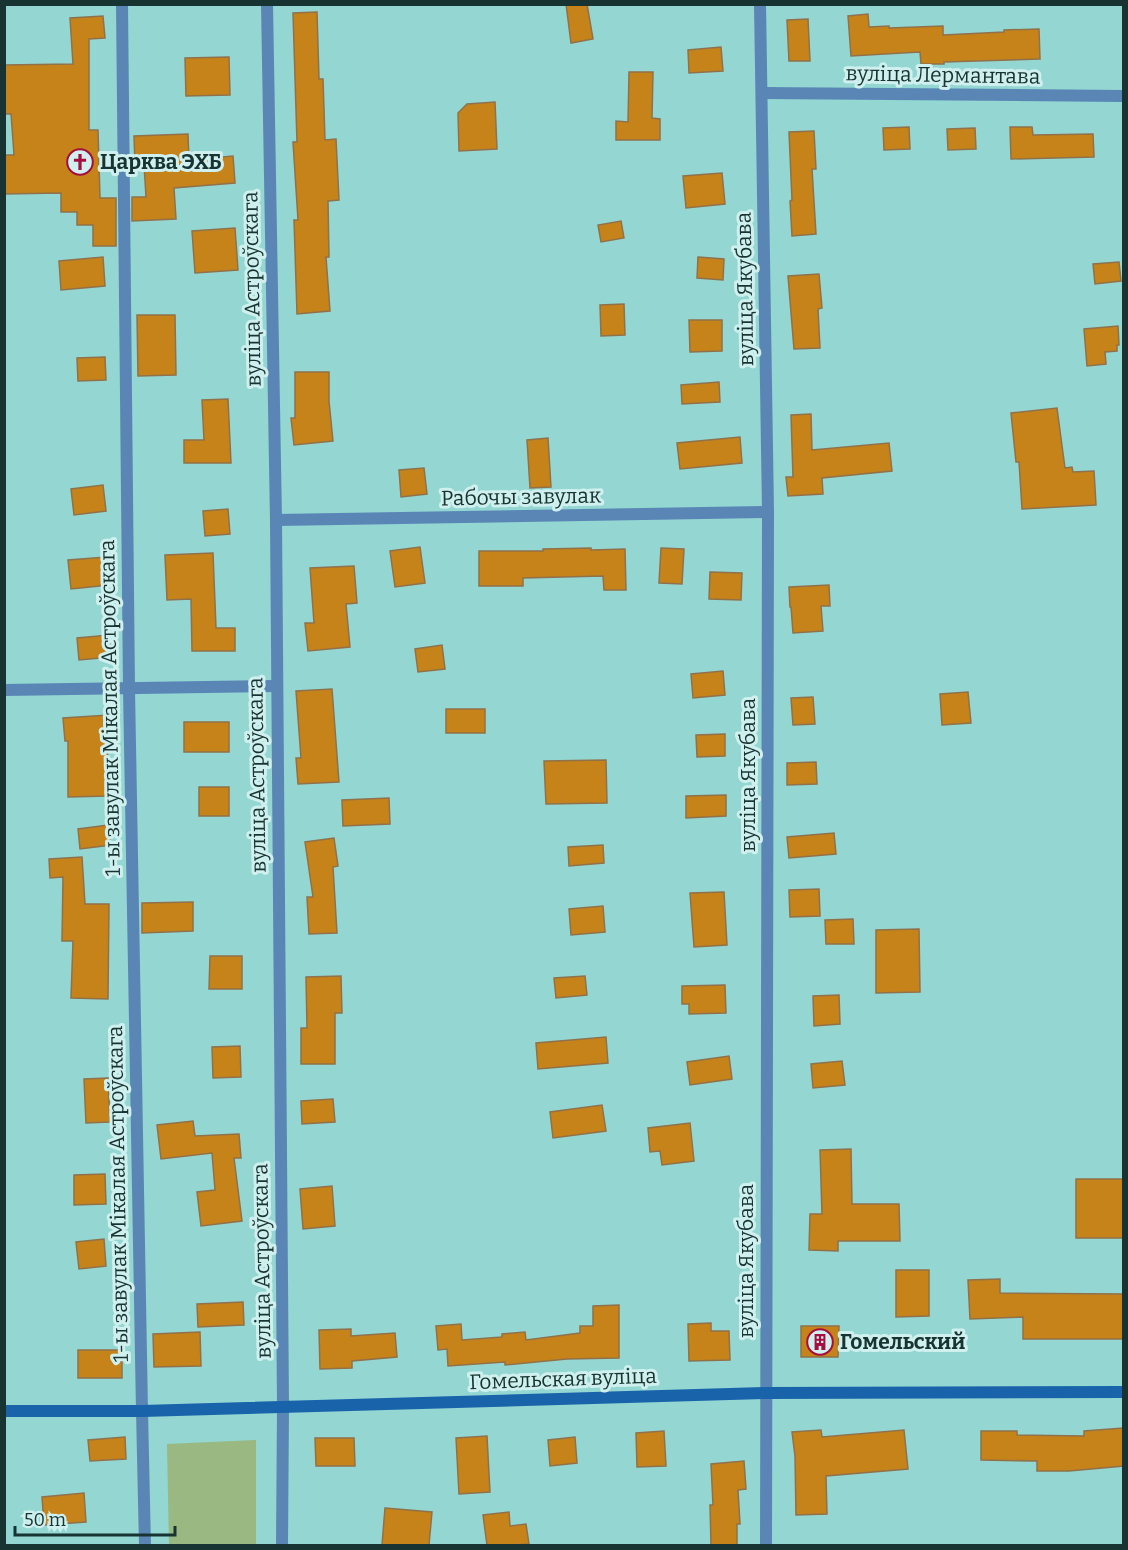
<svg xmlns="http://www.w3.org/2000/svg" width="1128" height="1550" font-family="Bitter,serif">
  <rect width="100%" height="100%" fill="#93d6d2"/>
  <!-- green -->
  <path fill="#99b882" d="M256,1440v105h-87l-2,-101z"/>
  <!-- building -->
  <g fill="#c5831a" stroke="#90714a" stroke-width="1.5">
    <path d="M566,4h21l6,35 -22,4z"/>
    <path d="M317,12l2,67h4l2,61 11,-1 3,61 -11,1 1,56h-3l4,54 -33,3 -3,-94h4l-5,-78h4l-4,-129z"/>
    <path d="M868,14l1,13 20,-1v2l54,-2v9l61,-3v-2l35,-1 1,30 -96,3v2h-23l-1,-12 -69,4 -3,-40z"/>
    <path d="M103,16l2,22 -16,1v91h9l2,68h16v48h-23v-21h-16v-13h-16v-19l-57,1v-39h10l-3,-41h-7v-49l69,-1 -3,-46z"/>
    <path d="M808,19l2,42h-21l-2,-41z"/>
    <path d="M721,47l2,24 -34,2 -1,-23z"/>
    <path d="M229,57l1,38 -44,1 -1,-38z"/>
    <path d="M629,72h24l-1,46 8,1v21h-44v-19l12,1z"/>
    <path d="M495,102l2,47 -38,2 -1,-38 9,-9z"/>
    <path d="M909,127l1,22 -26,1 -1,-22z"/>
    <path d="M1010,127h22l1,8 60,-1 1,23 -83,2z"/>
    <path d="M975,128l1,21 -28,1 -1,-21z"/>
    <path d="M814,131l2,38h-4l4,65 -24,2 -2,-35 2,-1 -3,-68z"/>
    <path d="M188,134l1,26 44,-4 2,27 -61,5 2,31 -44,2v-24h14l-2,-33 -9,1 -1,-29z"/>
    <path d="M722,173l3,31 -39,4 -3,-32z"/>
    <path d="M621,221l3,17 -23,4 -3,-17z"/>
    <path d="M235,228l3,42 -43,3 -3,-42z"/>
    <path d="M103,257l2,29 -44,4 -2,-29z"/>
    <path d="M698,257l26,2 -1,21 -26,-2z"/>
    <path d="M1119,262l2,19 -26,3 -2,-20z"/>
    <path d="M819,274l3,34 -4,1 2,39 -26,1 -6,-73z"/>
    <path d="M624,304l1,31 -24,1 -1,-31z"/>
    <path d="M137,315h38l1,60 -38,1z"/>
    <path d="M689,320h33v31l-32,1z"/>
    <path d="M1118,326l1,19h-2v6l-12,1 1,12 -19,2 -3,-37z"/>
    <path d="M105,357l1,23 -28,1 -1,-23z"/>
    <path d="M295,372h34v29l4,40 -39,4 -3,-27h4z"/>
    <path d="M719,382l1,20 -38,2 -1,-19z"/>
    <path d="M228,399l3,64h-47v-23h20l-2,-40z"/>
    <path d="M1057,408l8,60 7,-1 1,5 21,-1 2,34 -74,4 -3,-47h-3l-5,-49z"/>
    <path d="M811,414l1,36 77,-7 3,28 -70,7 1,16 -35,2 -2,-19h7l-2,-62z"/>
    <path d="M740,437l2,26 -62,6 -3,-26z"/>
    <path d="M548,438l3,49 -21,1 -3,-48z"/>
    <path d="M424,468l3,26 -26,3 -2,-27z"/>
    <path d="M103,485l3,26 -32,4 -3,-26z"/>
    <path d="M228,509l2,25 -25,2 -2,-25z"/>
    <path d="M420,547l5,36 -30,4 -5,-36z"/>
    <path d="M591,548v2l34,-1 1,41h-22l-1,-14 -80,2v8h-44v-35h64v-2z"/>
    <path d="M661,548l23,1 -2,35 -23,-1z"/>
    <path d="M213,553l3,75h19v23h-43l-1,-52 -24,1 -2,-45z"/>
    <path d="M106,557l3,28 -38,4 -3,-29z"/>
    <path d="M354,566l3,37 -11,1 4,43 -42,4 -3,-28h9l-4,-55z"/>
    <path d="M710,572l32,1 -1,27 -32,-1z"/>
    <path d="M829,585l1,21h-9l2,25 -30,2 -2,-26h-1l-1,-20z"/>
    <path d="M109,635l2,22 -32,3 -2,-22z"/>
    <path d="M442,645l3,24 -27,3 -3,-23z"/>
    <path d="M723,671l2,24 -32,3 -2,-24z"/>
    <path d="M332,689l7,93 -41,2 -2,-26h5l-5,-67z"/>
    <path d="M968,692l3,31 -29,2 -2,-31z"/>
    <path d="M813,697l2,27 -22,1 -2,-27z"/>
    <rect x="446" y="709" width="39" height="24"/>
    <path d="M109,715l1,23 -3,1 2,57 -41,1v-56h-3l-2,-23z"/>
    <rect x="184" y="722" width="45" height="30"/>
    <path d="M725,734v22l-28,1 -1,-22z"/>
    <path d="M606,760l1,43 -61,1 -2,-43z"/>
    <path d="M816,762l1,22 -30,1v-22z"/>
    <rect x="199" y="787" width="30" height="29"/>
    <path d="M726,795v21l-40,2v-22z"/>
    <path d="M389,798l1,26 -47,2 -1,-26z"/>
    <path d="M108,825l3,20 -31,4 -2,-20z"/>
    <path d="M834,833l2,21 -47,4 -2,-21z"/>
    <path d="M334,838l4,28 -5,1 4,66 -28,1 -2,-37h6l-8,-55z"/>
    <path d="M603,845l1,18 -35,3 -1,-19z"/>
    <path d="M82,857l3,47h24l-1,95 -37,-1 2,-57h-11l1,-64 -13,1 -1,-19z"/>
    <path d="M819,889l1,27 -30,1 -1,-27z"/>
    <path d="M724,892l3,53 -33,2 -4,-54z"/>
    <path d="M193,902v29l-51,2v-30z"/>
    <path d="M603,906l2,26 -34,3 -2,-26z"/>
    <path d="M853,919l1,25h-28l-1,-24z"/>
    <path d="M919,929l1,63 -44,1v-63z"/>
    <path d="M210,956h32v33h-33z"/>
    <path d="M341,976l1,37h-7v51h-34v-36h6l-1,-51z"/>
    <path d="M585,976l2,19 -31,3 -2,-20z"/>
    <path d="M725,985l1,28 -37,1v-10h-7v-18z"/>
    <path d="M839,995l1,29 -26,2 -1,-30z"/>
    <path d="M606,1037l2,26 -70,6 -2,-26z"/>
    <path d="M240,1046l1,31 -28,1 -1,-31z"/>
    <path d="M729,1056l3,23 -42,6 -3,-23z"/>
    <path d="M842,1061l3,24 -32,3 -2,-24z"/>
    <path d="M108,1078l2,44 -24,1 -2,-44z"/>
    <path d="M333,1099l2,23 -33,2 -1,-23z"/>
    <path d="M602,1105l4,26 -53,7 -3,-26z"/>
    <path d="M193,1121l2,15 44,-2 2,24h-7l8,63 -41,5 -4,-34 18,-2 -3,-37 -51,6 -4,-34z"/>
    <path d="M690,1123l4,38 -32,4 -2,-14 -10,1 -2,-24z"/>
    <path d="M851,1149l1,55h47l1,37h-62v10l-29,-1 1,-36h12l-2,-64z"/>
    <path d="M105,1174l1,30 -32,1v-30z"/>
    <rect x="1076" y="1179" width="48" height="59"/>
    <path d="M332,1186l3,40 -32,3 -3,-40z"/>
    <path d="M104,1239l2,27 -27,3 -3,-27z"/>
    <path d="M896,1270h33v46l-33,1z"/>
    <path d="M1000,1279v14l124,1v45h-101v-22l-53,2 -2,-39z"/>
    <path d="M243,1302l1,23 -46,2 -1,-23z"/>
    <path d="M619,1305v53l-52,1 -62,6v-3l-57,4 -1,-17 -9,1 -2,-24 25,-2 1,16 40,-3v-3l23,-2 1,8 54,-7v-7h13v-20z"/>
    <path d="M711,1323v8h18l1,29 -41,1 -1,-37z"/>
    <path d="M801,1326h38l-1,31h-37z"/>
    <path d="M351,1329v7l44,-3 2,24 -45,4v7l-32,1 -1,-39z"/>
    <path d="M200,1332l1,34 -47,1 -1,-33z"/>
    <rect x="78" y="1350" width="44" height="28"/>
    <path d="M1123,1428l1,38 -55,5h-32v-10l-56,-1v-29h36v4l67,1v-5z"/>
    <path d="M821,1430l1,7 82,-7 4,39 -82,7 1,38 -31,1 -1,-59 -3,-24z"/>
    <path d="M664,1431l2,35 -29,1 -1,-34z"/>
    <path d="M487,1436l3,56 -31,2 -3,-56z"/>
    <path d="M125,1437l1,22 -36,2 -2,-21z"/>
    <path d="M575,1437l2,26 -27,3 -2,-26z"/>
    <path d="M315,1438h39l1,28h-39z"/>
    <path d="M744,1461l2,28 -8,1 2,34h-3v21h-26l-1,-40h3l-2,-41z"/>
    <path d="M84,1493l2,29 -42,3 -2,-28z"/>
    <path d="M385,1508l47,4 -3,33h-47z"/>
    <path d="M509,1512l1,14 16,-2 3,20 -14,1h-28l-4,-30z"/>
  </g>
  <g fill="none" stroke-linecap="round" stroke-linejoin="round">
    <!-- street -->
    <g stroke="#5a86b6" stroke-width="12">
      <path d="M122,4l7,685 13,722 3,135"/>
      <path d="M267,4l9,516 7,887 -1,139"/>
      <path d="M760,4l8,508 -2,1034"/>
      <path d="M762,93l362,3"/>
      <path d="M276,520l492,-8"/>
      <path d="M4,690l272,-4"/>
    </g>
    <!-- secondary -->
    <path stroke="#1963aa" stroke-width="12" d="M4,1411h138l624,-18 358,-1"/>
  </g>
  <!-- icons -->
  <defs>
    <g id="church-ring" transform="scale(1.35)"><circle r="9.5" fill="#cff0ee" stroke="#a60e3f" stroke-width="1.5"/><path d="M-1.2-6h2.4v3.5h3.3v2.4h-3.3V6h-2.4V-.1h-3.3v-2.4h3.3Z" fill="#a60e3f"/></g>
    <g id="building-ring" transform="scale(1.35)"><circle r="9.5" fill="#cff0ee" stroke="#a60e3f" stroke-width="1.5"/><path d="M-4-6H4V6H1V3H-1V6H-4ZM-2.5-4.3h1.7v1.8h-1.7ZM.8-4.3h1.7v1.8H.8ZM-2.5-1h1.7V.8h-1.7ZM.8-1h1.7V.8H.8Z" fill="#a60e3f"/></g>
  </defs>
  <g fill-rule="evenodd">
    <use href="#church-ring" x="80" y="162"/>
    <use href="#building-ring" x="820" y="1342"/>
  </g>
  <g text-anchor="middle" stroke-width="6" stroke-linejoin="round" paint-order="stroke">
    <!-- street labels -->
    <g font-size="21" fill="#183432" stroke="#cff0ee">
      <text transform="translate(943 75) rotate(1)" y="7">вуліца Лермантава</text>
      <text transform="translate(252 289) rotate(-91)" y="7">вуліца Астроўскага</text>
      <text transform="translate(745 289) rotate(-91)" y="7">вуліца Якубава</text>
      <text transform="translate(521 497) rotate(-1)" y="7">Рабочы завулак</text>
      <text transform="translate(110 708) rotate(-91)" y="7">1-ы завулак Мікалая Астроўскага</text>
      <text transform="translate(257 775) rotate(-91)" y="7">вуліца Астроўскага</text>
      <text transform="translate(748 775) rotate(-90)" y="7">вуліца Якубава</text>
      <text transform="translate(118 1194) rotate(-91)" y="7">1-ы завулак Мікалая Астроўскага</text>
      <text transform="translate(262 1261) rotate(-91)" y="7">вуліца Астроўскага</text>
      <text transform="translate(746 1261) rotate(-90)" y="7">вуліца Якубава</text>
      <text transform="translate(563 1379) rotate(-2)" y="7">Гомельская вуліца</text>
    </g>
    <!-- poi labels -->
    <g font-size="21" font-weight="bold" fill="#183432" stroke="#cff0ee" text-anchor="start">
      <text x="100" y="169">Царква ЭХБ</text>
      <text x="840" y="1349">Гомельский</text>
    </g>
  </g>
  <!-- border -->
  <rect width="1128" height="1550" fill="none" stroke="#183432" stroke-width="12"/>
  <!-- scale -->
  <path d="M15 1526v9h160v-9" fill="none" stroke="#183432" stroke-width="3"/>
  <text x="24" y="1526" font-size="18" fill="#183432" stroke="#cff0ee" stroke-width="4.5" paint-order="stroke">50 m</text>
</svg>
